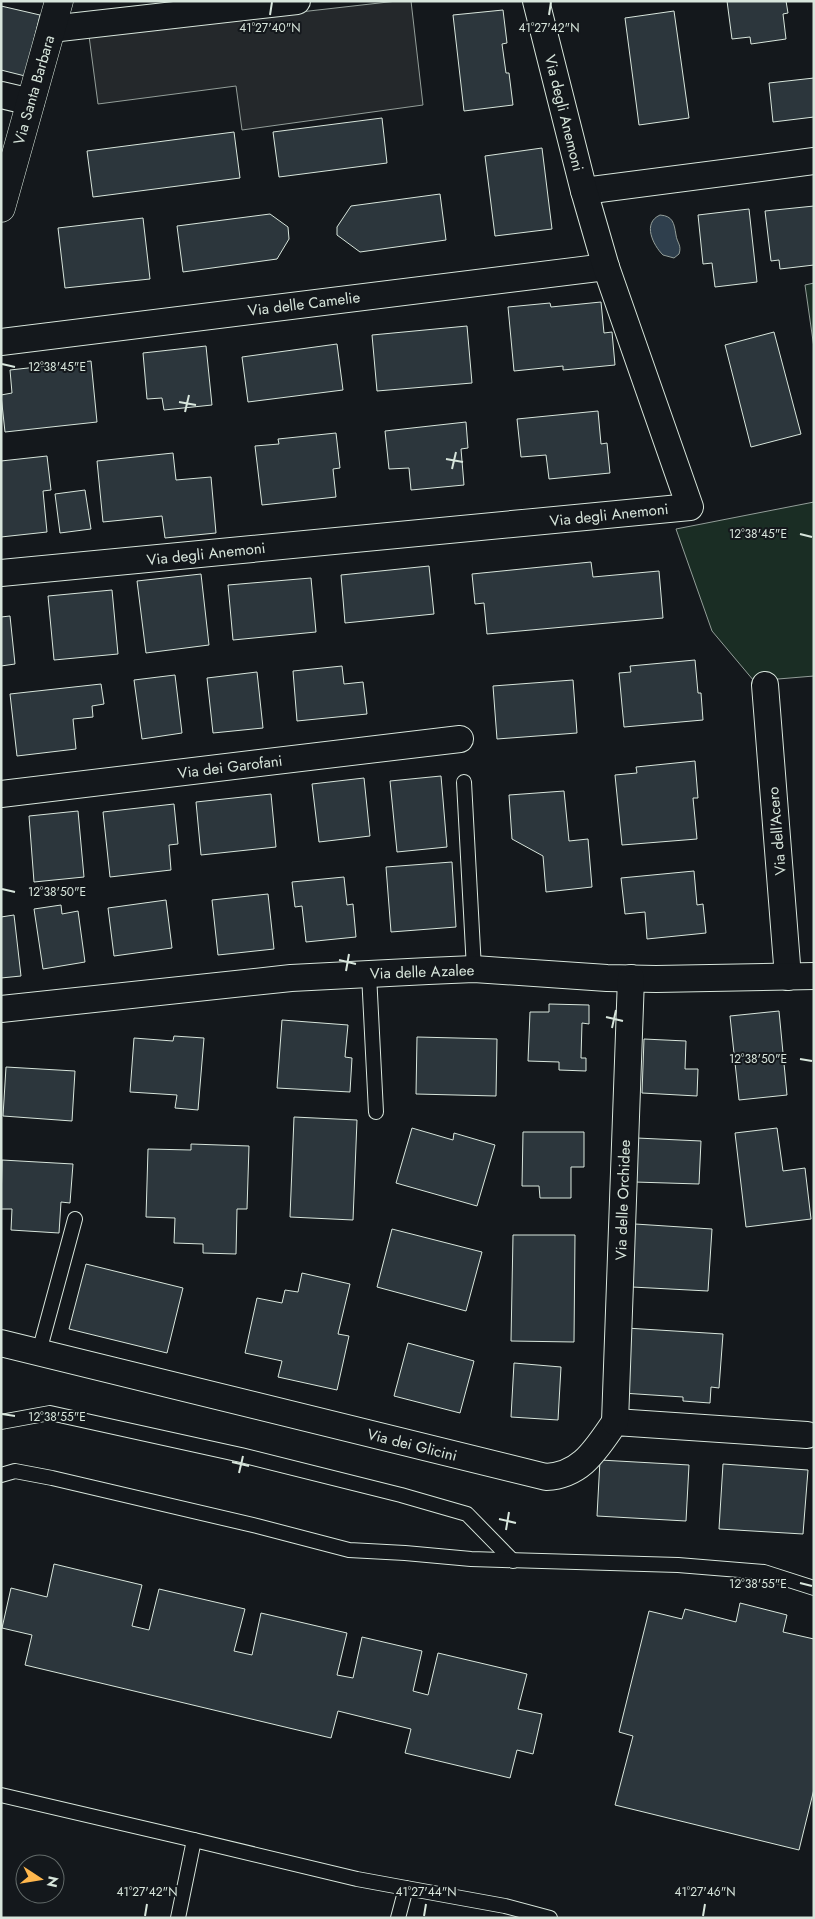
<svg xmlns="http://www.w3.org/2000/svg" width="815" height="1919" font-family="Jost,sans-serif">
  <rect width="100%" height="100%" fill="#14181c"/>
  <!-- green -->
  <g fill="#1a2d24" stroke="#939e99">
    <path d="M814,283v65l-9,-63z"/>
    <path d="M814,502v174l-60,5 -42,-50 -36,-102z"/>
  </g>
  <!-- parking -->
  <path fill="#24282b" stroke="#939e99" d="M397,1h14l12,104 -181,25 -6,-44 -138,18 -9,-68z"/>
  <!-- water -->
  <path fill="#2f3f4d" stroke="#939e99" d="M660,215c13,1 14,8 16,20 1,8 6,10 3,19l-5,4 -11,-3c-10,-10 -21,-32 -3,-40z"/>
  <!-- building -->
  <g fill="#2c363c" stroke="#d8e6dc">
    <path d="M727,1h59l2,12 -5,1 3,25 -35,5 -1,-7 -18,2z"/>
    <path d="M1,6l39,9 -15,61 -24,-6z"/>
    <path d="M503,10l4,33 -5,1 4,29h3l4,32 -49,6 -11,-96z"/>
    <path d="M674,11l15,107 -50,7 -14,-107z"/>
    <path d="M814,78v39l-41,5 -4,-39z"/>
    <path d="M382,118l5,45 -108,14 -6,-45z"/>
    <path d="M234,132l6,46 -147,19 -6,-46z"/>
    <path d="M542,148l10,81 -57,7 -10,-80z"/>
    <path d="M440,194l6,46 -86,12 -23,-17v-8l14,-21z"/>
    <path d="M814,206v59l-34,4 -1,-9 -8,1 -6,-50z"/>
    <path d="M749,209l8,73 -42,5 -3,-24 -9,1 -5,-49z"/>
    <path d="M270,214l18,13 1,12 -12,20 -94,13 -6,-46z"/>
    <path d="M143,218l7,61 -85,9 -7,-60z"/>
    <path d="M601,302l3,31 8,-1 3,33 -52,5v-4l-49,5 -6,-64 42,-4 1,4z"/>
    <path d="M467,326l5,57 -95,8 -5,-56z"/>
    <path d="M774,332l27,102 -50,13 -26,-102z"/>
    <path d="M337,344l6,46 -95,12 -6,-45z"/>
    <path d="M206,346l6,59 -48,5 -2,-12 -15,1 -4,-46z"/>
    <path d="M91,361l6,61 -92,10 -4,-37 11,-2 -2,-23z"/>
    <path d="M598,411l3,33 6,-1 3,30 -61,6 -3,-24 -25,2 -4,-38z"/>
    <path d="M466,422l2,26 -7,1 3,36 -53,5 -2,-22 -20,1 -4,-38z"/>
    <path d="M336,433l4,35 -7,1 3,28 -74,8 -7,-59 24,-2 -1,-5z"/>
    <path d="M173,453l3,27 35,-3 5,56 -51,5 -3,-22 -59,6 -6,-61z"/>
    <path d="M47,456l4,34 -8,1 4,41 -46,5v-76z"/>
    <path d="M85,490l6,39 -31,4 -5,-39z"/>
    <path d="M591,562l2,15 66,-6 4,47 -176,16 -3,-31 -9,1 -3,-30z"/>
    <path d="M429,566l5,48 -89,9 -4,-48z"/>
    <path d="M201,574l8,71 -63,8 -9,-72z"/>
    <path d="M311,578l5,54 -83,8 -5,-55z"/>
    <path d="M112,590l6,64 -64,6 -6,-64z"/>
    <path d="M10,616l5,48 -14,2v-49z"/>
    <path d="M695,660l3,33h3l2,27 -79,7 -5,-54 12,-1 -1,-6z"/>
    <path d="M342,666l2,18 19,-2 4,32 -70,7 -4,-50z"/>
    <path d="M257,672l6,56 -50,5 -6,-55z"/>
    <path d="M175,675l7,58 -40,6 -8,-59z"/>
    <path d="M573,680l4,53 -80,6 -4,-53z"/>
    <path d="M101,684l3,20 -12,2 1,11 -20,2 3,30 -59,7 -7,-62z"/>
    <path d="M695,761l3,37h-5l4,41 -75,6 -7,-70 22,-2 -1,-6z"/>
    <path d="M441,776l6,71 -50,5 -7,-71z"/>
    <path d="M364,778l6,58 -51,6 -7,-58z"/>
    <path d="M564,791l5,50 19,-2 4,48 -46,5 -3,-36 -31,-17 -3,-44z"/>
    <path d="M271,794l5,53 -75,8 -5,-53z"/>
    <path d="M174,804l4,40 -9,1 2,25 -61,7 -7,-65z"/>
    <path d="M78,811l6,66 -50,5 -5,-66z"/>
    <path d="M452,862l4,65 -65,5 -5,-65z"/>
    <path d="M694,871l3,34 6,-1 3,29 -59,6 -2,-27 -20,2 -4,-36z"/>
    <path d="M344,877l3,28 6,-1 3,33 -50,5 -4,-36 -7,1 -3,-25z"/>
    <path d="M268,894l6,55 -56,6 -6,-55z"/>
    <path d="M166,900l6,48 -58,8 -6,-48z"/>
    <path d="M61,905l1,9 16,-3 7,51 -42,7 -9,-60z"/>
    <path d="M14,915l7,61 -20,2v-61z"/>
    <path d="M549,1004l40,1v19l-7,-1 -1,35h5v13l-27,-1v-8l-31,-1 2,-49h19z"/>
    <path d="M779,1011l8,84 -48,5 -9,-84z"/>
    <path d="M282,1020l66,5 -3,32 7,1 -2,34 -73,-4z"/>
    <path d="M174,1036l30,2 -6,72 -23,-2 2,-13 -47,-3 4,-54 39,3z"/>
    <path d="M417,1037l80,2 -1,57 -80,-2z"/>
    <path d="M644,1039l42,2 -1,28h13l-1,27 -55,-3z"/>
    <path d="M6,1067l69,4 -3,50 -69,-5z"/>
    <path d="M294,1117l63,3 -4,100 -63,-3z"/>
    <path d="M412,1128l41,12 1,-7 41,12 -18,61 -81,-23z"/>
    <path d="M777,1128l6,43 22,-3 6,51 -65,8 -11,-94z"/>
    <path d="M523,1132h61v35h-13v31h-31l-1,-12h-17z"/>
    <path d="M637,1138l64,3 -2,43 -64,-2z"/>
    <path d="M191,1144l58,2 -2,63h-10l-1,45 -33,-1v-9l-29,-1 1,-25 -29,-1 2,-68 43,1z"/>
    <path d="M2,1160l71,4 -3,39 -9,-1 -2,31 -48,-3 1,-21h-11z"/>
    <path d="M635,1224l77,5 -4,62 -76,-4z"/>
    <path d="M392,1229l90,23 -16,59 -89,-24z"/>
    <path d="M513,1235h62l-1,107 -63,-1z"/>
    <path d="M86,1264l97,24 -16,65 -98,-24z"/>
    <path d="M302,1273l48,11 -12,50 11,2 -12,54 -59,-13 4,-16 -37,-8 12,-55 25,5 3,-13 13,2z"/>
    <path d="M626,1328l97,6 -4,54 -8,-1 -1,16 -27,-2v-4l-61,-4z"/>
    <path d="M408,1343l66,18 -14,52 -66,-17z"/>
    <path d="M514,1363l47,4 -3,53 -47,-3z"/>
    <path d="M600,1460l89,5 -3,56 -89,-5z"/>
    <path d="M723,1464l85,6 -5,64 -84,-5z"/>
    <path d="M54,1564l88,21 -10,41 17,4 10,-41 86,20 -11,42 18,4 9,-42 86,20 -10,42 16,3 9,-41 60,14 -9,40 15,4 10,-42 89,21 -9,35 24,5 -9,40 -16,-4 -7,28 -105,-25 6,-24 -73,-18 -7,27 -306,-73 7,-30 -30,-7 9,-40 36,9z"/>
    <path d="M740,1603l47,12 -4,17 31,7v150l-15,61 -184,-45 18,-69 -14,-4 30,-121 33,8 3,-10 51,13z"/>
  </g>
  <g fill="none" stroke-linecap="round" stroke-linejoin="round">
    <!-- lane casing -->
    <g stroke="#d8e6dc" stroke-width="16">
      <g id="lane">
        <path d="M464,782l10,187"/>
        <path d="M369,974l7,138"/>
        <path d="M39,1352l36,-133"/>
        <path d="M1,1422l49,-9 191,42 160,40 66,19 46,47"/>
        <path d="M1,1475l14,-4 37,7 205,48 92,24 56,3 66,6 207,6 86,7 50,16"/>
        <path d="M1,1795l193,45"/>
        <path d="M178,1918l16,-78 163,39 49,9"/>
        <path d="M398,1918l8,-30 99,18 45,12"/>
      </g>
    </g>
    <!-- street casing -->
    <g stroke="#d8e6dc" stroke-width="28">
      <g id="street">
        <path d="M51,29l246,-28"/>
        <path d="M1,95l30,7"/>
        <path d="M584,191l230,-30"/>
        <path d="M1,342l605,-75"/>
        <path d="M1,573l689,-66 -84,-240 -22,-76 -48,-190"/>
        <path d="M765,685l23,292"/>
        <path d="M1,794l459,-55"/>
        <path d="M1,1009l290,-31 137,-7 46,-2 133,9 49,1 158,-3"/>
        <path d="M1,1343l545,134c36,-2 50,-28 69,-55l192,13"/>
        <path d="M615,1422l16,-444"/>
      </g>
    </g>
    <!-- secondary casing -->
    <g stroke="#d8e6dc" stroke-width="29">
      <path id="secondary" d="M1,208l58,-207"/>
    </g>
    <!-- lane -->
    <use href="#lane" stroke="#14181c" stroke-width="14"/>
    <!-- street -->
    <use href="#street" stroke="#14181c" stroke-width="26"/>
    <!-- secondary -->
    <use href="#secondary" stroke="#14181c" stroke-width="28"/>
  </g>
  <!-- ticks -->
  <path fill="none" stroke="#d8e6dc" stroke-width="2" d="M270,15l2,-13M549,15l2,-13M2,364l13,3M179,402l17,3M185,412l4,-17M446,459l17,3M452,469l4,-17M800,534l12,3M2,889l13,3M339,960l17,4M346,971l3,-17M606,1017l17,4M612,1028l4,-18M800,1059l12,2M2,1414l13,2M232,1462l17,4M239,1473l4,-17M499,1519l17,4M506,1530l3,-18M800,1583l12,3M145,1916l2,-12M424,1916l2,-12M703,1916l2,-12"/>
  <g text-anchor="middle" stroke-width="4" stroke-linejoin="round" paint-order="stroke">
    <!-- street labels -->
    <g font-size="15" fill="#d8e6dc" stroke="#14181c">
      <text transform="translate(34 90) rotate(-74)" y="5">Via Santa Barbara</text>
      <text transform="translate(564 113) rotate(76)" y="5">Via degli Anemoni</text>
      <text transform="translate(304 304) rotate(-7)" y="5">Via delle Camelie</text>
      <text transform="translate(609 515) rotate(-6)" y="5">Via degli Anemoni</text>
      <text transform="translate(206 554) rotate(-6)" y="5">Via degli Anemoni</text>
      <text transform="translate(230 767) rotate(-7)" y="5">Via dei Garofani</text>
      <text transform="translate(777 831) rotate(-95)" y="5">Via dell'Acero</text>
      <text transform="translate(422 972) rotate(-2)" y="5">Via delle Azalee</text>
      <text transform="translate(623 1200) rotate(-88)" y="5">Via delle Orchidee</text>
      <text transform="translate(412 1445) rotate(14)" y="5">Via dei Glicini</text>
    </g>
  </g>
  <g font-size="12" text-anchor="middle" fill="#d8e6dc" stroke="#14181c" stroke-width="4" stroke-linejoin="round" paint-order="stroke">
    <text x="270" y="32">41°27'40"N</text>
    <text x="549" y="32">41°27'42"N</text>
    <text x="57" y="371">12°38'45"E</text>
    <text x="758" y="538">12°38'45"E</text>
    <text x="57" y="896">12°38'50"E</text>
    <text x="758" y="1063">12°38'50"E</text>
    <text x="57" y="1421">12°38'55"E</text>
    <text x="758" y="1588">12°38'55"E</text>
    <text x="147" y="1896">41°27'42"N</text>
    <text x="426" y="1896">41°27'44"N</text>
    <text x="705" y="1896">41°27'46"N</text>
  </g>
  <!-- border -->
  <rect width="815" height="1919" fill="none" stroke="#d8e6dc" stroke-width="5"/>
  <!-- north arrow -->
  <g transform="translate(40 1879) rotate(102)"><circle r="24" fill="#14181c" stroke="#626a69"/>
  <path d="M0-4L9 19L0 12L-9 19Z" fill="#ffb74d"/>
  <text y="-8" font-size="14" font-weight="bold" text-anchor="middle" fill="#d8e6dc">N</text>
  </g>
</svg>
